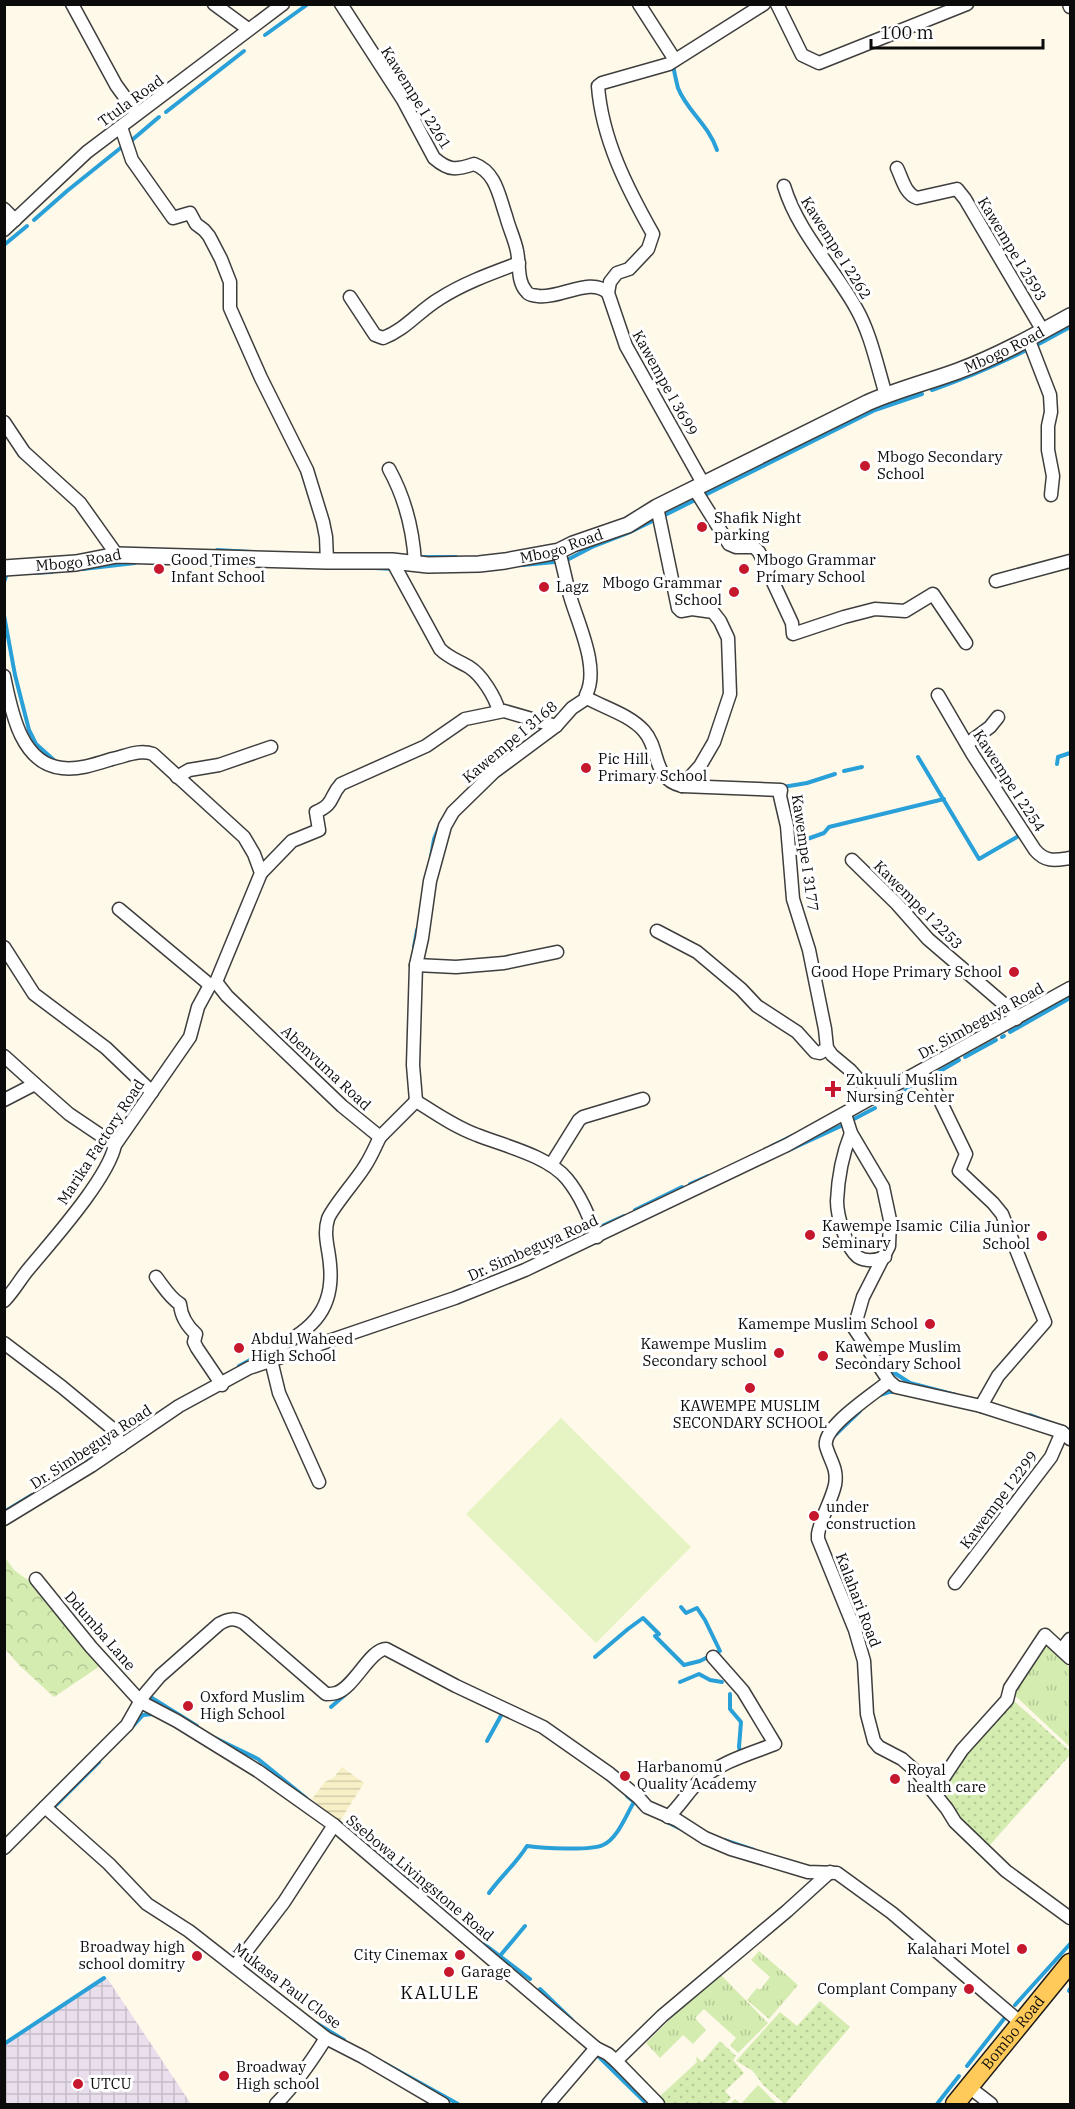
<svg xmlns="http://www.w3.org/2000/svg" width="1075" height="2109" font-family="'IBM Plex Serif',serif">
  <defs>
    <pattern id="industrial-grid" width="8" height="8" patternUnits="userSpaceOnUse" patternTransform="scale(1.5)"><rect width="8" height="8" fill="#e9deeb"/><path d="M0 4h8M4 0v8" fill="none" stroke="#c6bdc8"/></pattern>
    <pattern id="farmland-rules" width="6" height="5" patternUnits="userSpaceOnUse" patternTransform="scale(1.5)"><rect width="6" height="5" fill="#f7f0c7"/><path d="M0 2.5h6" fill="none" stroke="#d2ccaa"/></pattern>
    <pattern id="grass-tufts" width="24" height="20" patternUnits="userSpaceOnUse" patternTransform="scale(1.5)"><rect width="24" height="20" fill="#d4ecb0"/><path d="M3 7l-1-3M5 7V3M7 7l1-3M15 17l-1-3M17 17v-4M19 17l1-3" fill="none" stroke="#b5c996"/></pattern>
    <pattern id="park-crowns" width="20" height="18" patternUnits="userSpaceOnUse" patternTransform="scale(1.5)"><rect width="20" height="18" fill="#d4ecb0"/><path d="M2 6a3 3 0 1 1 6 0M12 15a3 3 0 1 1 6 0" fill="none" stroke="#b5c996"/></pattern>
    <pattern id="garden-dots" width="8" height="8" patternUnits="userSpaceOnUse" patternTransform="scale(1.5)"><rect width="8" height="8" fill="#d4ecb0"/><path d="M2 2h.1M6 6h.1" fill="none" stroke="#b5c996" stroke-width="1.8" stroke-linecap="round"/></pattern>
  </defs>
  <rect width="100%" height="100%" fill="#fff9e9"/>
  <!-- industrial -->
  <path fill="url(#industrial-grid)" d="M107,1978l84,126h-186v-59z"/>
  <!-- farmland -->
  <path fill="url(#farmland-rules)" d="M342,1767l22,16 -25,39 -27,-23 13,-17 9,-5z"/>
  <!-- grass -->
  <g fill="url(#grass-tufts)">
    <path d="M1046,1644l24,24v79l-60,-56z"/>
    <path d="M759,1951l39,34 -29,34 -22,-19 10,-12 3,2 10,-13 -19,-17z"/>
    <path d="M718,1972l50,51 -30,30 -8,-8 6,-7 -32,-29 -9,9 11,12 -13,14 -10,-9 -23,23 -14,-15z"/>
    <path d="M758,2085l19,19h-47l5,-5 6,5z"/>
  </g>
  <!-- park -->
  <path fill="url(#park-crowns)" d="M4,1556l10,14 26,19 63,75 -49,33 -34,-31 -15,-17z"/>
  <!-- garden -->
  <g fill="url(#garden-dots)">
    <path d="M1013,1700l57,51v4l-81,91 -53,-54z"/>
    <path d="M820,2001l30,26 -65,77 -22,-19 -10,-14 -17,-10 44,-49 17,14z"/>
    <path d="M720,2041l16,15 -3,4 11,13 -19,18 6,7 -6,6h-63l-5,-5 40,-37 -1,-3 1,-2 5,5z"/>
  </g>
  <!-- pitch -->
  <path fill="#e6f3c3" d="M561,1418l130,129 -95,96 -130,-129z"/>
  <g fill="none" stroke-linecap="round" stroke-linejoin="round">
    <!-- stream -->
    <g stroke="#2aa0d9" stroke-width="4">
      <path d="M265,35l43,-31"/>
      <path d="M673,64c1,8 3,16 5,24 9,23 30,36 39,62"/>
      <path d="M166,112l78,-61"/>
      <path d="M132,140l27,-23"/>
      <path d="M34,220l33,-29 56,-45"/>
      <path d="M4,245l23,-19"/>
      <path d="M932,390c49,-17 94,-38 138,-63"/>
      <path d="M217,550l35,2"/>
      <path d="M418,557h38"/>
      <path d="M523,565l42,-4 27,-14 36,-14 37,-18 210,-105 47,-16"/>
      <path d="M374,568l19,1"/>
      <path d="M83,569l52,-6"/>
      <path d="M29,573l23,-1"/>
      <path d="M4,582l3,-9"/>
      <path d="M4,615l11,60 14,55 7,14 19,17"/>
      <path d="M918,757l61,102 38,-22"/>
      <path d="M1057,764l1,-7 12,-4"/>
      <path d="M844,771l18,-4"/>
      <path d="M783,787l24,-4 28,-9"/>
      <path d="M796,843l28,-10 5,-6 115,-28"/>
      <path d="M431,857l3,-18 5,-12"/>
      <path d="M414,947l3,-17"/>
      <path d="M1010,1032l60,-34"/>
      <path d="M1002,1037l2,-1"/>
      <path d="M965,1057l31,-17"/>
      <path d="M930,1077l29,-17"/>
      <path d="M882,1103l42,-22"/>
      <path d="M852,1120l23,-12"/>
      <path d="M772,1146l20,-10"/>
      <path d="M787,1151l54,-25"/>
      <path d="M690,1184l18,-8"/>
      <path d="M635,1210l47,-23"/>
      <path d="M602,1226l22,-10"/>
      <path d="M239,1366l24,-13"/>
      <path d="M893,1372l17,11 46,12"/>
      <path d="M880,1395l9,-3h7"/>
      <path d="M1030,1415l40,15"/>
      <path d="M124,1433l34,-19"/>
      <path d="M833,1437l27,-26"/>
      <path d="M87,1462l24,-20"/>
      <path d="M4,1512l28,-17"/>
      <path d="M595,1657l33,-28 15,-11 16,16 -4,2 29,29 16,-4 20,-10 -15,-31 -8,-12 -11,5 -5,-6"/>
      <path d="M680,1682l19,-8 11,6 12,2"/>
      <path d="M730,1694v15l11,13 -2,25 2,8"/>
      <path d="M152,1698l45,28"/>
      <path d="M331,1707l15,-13"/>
      <path d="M133,1726l10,-11 10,-1"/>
      <path d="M213,1737l45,22 48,39"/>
      <path d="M487,1741l16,-29"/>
      <path d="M52,1809l47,-47"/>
      <path d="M665,1821l14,7"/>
      <path d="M724,1840l30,10"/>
      <path d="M382,1858l32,25 5,7"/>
      <path d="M489,1893c12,-17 27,-29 38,-47 15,2 63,5 76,-1 15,-7 23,-30 31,-43l-7,-6"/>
      <path d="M484,1944l46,35"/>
      <path d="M499,1957l26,-31"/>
      <path d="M540,1989l32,31"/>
      <path d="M1069,1991l1,-2"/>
      <path d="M1015,2005l55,-61"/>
      <path d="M316,2023l28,17"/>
      <path d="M4,2044l100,-66"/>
      <path d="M594,2052l53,52"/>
      <path d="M384,2063l74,41"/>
      <path d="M967,2066l40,-51"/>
      <path d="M937,2104l22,-28"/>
    </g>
    <!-- minor casing -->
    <g stroke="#3e3e3e" stroke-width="15">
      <g id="minor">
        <path d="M72,4l44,81 21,29"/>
        <path d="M214,4l34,25"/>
        <path d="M341,4l62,96 31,58c15,13 22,12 40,6 22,8 25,32 32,52 3,12 9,24 11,35 3,14 0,30 9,40 3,5 7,4 12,5 22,3 53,-20 70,-3"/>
        <path d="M639,4l36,56"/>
        <path d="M777,4l25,51 17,8 148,-59"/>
        <path d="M1069,4l1,3"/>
        <path d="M121,127l11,33 41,58 17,-5 6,11 8,6 5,6 12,23 9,23v26l31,70 46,92 16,52 3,15 1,24"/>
        <path d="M897,168c5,10 8,26 20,30l40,-9 8,10 78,132"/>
        <path d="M784,186c14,46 49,81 72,122 15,26 21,58 30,87"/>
        <path d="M4,209l11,11"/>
        <path d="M4,230l83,-78 196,-148"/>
        <path d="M350,297l25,38 8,3c22,-8 36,-27 56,-39 25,-16 53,-26 80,-36"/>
        <path d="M1028,338l22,57 1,17 -3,14v24l5,26 -2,19"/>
        <path d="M4,422l20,30 56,51 37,52"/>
        <path d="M389,469c16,29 24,60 26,94"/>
        <path d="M704,485l-78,-139 -18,-53 2,-11 7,-9 12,-4 19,-20 5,-15c-26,-46 -51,-95 -55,-148l4,-3 67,-19 95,-60"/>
        <path d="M694,488l35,56 7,3h18l5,5 33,71 1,11 51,-17 31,-8 30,2 28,-17 33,49"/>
        <path d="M657,507l21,101 3,3 11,-2 21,3 7,9 8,17 2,56 -16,48 -14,24 -18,20"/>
        <path d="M392,561l48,88c9,9 19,12 29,18 13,8 26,30 30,44"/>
        <path d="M996,581l74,-20"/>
        <path d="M4,676c7,33 16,88 58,92 17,2 34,-4 50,-9 14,-3 27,-10 41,-5l91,83 10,17 7,19 -45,109 -6,3 -12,22 -8,30 -75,108c-7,34 -65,98 -88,126 -8,10 -14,21 -23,30"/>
        <path d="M938,695l35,60 62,95c11,13 21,10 35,8"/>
        <path d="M587,698c18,10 43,17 57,33 17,19 7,47 38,55l99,4 -1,6 7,30 6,73 16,51 16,79 2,19 5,7 18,15 24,27"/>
        <path d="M967,744l23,-17 8,-10"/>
        <path d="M177,777l12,-7 30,-5 52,-18"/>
        <path d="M852,860l45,44 31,35 84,72 4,8"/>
        <path d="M261,873l31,-32 27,-11 -3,-18c19,-8 13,-15 25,-28l85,-38 39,-27 39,-8 52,15"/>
        <path d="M119,909l91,76"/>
        <path d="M657,931l40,21 44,37 16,17 40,26 18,20 5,1 7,-5"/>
        <path d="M4,947l30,47 72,54 46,44"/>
        <path d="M416,965l40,2 48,-4 53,-11"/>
        <path d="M216,982l11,14 115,110 38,31 36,-36"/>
        <path d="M4,1056l31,28"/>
        <path d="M919,1072l14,14 33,68 -7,17 34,32 9,11 43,108 -47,54 -17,30"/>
        <path d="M4,1100l31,-16 34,30 46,31"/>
        <path d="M416,1101l-3,-36 3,-100 6,-27 8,-57 15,-55 8,-14 41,-40 62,-46 16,-18 15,-10 -1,-3c14,-27 -8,-71 -16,-99 -4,-15 -7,-30 -11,-45"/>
        <path d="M416,1101c19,12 39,26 61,34 28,11 71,21 90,44 14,17 22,38 30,58"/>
        <path d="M845,1114l6,19 32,54 7,33 -1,26 -26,51 -9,31 35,53 7,6 85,19 81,26 8,7"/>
        <path d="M851,1133c-8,20 -13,46 -14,68 0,14 9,47 21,56 8,5 19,3 27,0"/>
        <path d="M551,1165l28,-45 4,-3 60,-18"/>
        <path d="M156,1277c7,9 14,21 24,27 1,12 7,22 16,30l-2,8 3,6 25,37"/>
        <path d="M264,1340l5,12"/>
        <path d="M4,1343l58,44 52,43 7,16"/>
        <path d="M889,1381c-13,12 -67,45 -63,65 4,15 12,22 9,39 -4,17 -14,32 -17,49v5l37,91 9,31 3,53 7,27 5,6 23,12 17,15 28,35 8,13 51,49 64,47"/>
        <path d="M319,1482l-40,-89 -10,-41c38,-20 66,-38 61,-87 -1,-16 -7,-30 -2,-46 3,-10 30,-41 37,-53 6,-9 10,-19 15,-29"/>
        <path d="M4,1519l87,-53 88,-60 70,-38 206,-70 70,-28 262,-125 283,-157"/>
        <path d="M36,1579l55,68 50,55 36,19 81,50 76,54 262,223 12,6 8,7 42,43"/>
        <path d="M955,1583l96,-126 11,-25"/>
        <path d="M1062,1649l8,-10"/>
        <path d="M934,1792l28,-42 45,-50 3,-12 35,-53 25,23"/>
        <path d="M45,1807l64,57 38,40 42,27 137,107 37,19 80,47"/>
        <path d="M668,1817c12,-11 20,-25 31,-36 21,-19 50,-27 76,-37l-32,-53 -30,-34"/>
        <path d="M4,1848l123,-123 17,-30 16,-19 59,-52c10,-6 16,-6 25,-1l82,71c4,0 7,0 10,-1 18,-5 34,-44 50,-44l70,37 87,41 67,47 29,24 8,9 30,13 28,18 26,11 77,23 29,1 55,40 129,110"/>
        <path d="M235,1966l49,-64 50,-77"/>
        <path d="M616,2061l46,-45 125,-105 43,-39"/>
        <path d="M969,2087l22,17"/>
        <path d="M276,2104c20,-20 35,-42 50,-66"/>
        <path d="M548,2104l48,-56"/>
      </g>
    </g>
    <!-- tertiary casing -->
    <g stroke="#3e3e3e" stroke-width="18">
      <g id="tertiary">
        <path id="s1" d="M4,568l72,-5 41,-8 210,6h65l36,4 51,-1 26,-3 54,-10 14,-7 55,-19 29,-18 210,-104c29,-13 61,-21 91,-32 40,-15 76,-35 112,-55"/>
      </g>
    </g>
    <!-- primary casing -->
    <g stroke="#1c1c1c" stroke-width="21">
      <g id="primary">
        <path id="s2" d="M955,2104l115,-141"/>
      </g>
    </g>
    <!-- minor -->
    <use href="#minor" stroke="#fff" stroke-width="12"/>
    <!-- tertiary -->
    <use href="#tertiary" stroke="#fff" stroke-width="15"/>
    <!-- primary -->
    <use href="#primary" stroke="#ffca59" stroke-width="18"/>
  </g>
  <!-- markers -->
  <g fill="#c6182d" stroke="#fff" stroke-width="2">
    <circle cx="865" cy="466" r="6"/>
    <circle cx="702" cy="527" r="6"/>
    <circle cx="159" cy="569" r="6"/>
    <circle cx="744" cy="569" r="6"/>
    <circle cx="544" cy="587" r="6"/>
    <circle cx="734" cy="592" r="6"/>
    <circle cx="586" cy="768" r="6"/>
    <circle cx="1014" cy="972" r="6"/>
    <path d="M830 1080h6v6h6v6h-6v6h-6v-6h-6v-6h6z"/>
    <circle cx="810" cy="1235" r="6"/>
    <circle cx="1042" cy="1236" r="6"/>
    <circle cx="930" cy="1324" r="6"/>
    <circle cx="239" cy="1348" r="6"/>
    <circle cx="779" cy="1353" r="6"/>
    <circle cx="823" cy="1356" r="6"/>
    <circle cx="750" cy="1388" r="6"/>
    <circle cx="814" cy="1516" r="6"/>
    <circle cx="188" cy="1706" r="6"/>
    <circle cx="625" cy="1776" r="6"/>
    <circle cx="895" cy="1779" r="6"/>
    <circle cx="1022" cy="1949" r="6"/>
    <circle cx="460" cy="1955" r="6"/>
    <circle cx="197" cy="1956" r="6"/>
    <circle cx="449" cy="1972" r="6"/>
    <circle cx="969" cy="1989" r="6"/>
    <circle cx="224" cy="2076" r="6"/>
    <circle cx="78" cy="2084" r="6"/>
  </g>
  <g text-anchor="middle" stroke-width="6" stroke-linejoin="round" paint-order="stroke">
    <!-- street labels -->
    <g font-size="15" fill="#0b0b0b" stroke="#fff">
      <text transform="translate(416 98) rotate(58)" y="5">Kawempe I 2261</text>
      <text transform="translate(131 101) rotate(-36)" y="5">Ttula Road</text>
      <text transform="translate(836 248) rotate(58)" y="5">Kawempe I 2262</text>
      <text transform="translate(1012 249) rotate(59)" y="5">Kawempe I 2593</text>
      <text dy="5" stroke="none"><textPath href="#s1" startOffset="1047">Mbogo Road</textPath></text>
      <text transform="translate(665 383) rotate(61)" y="5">Kawempe I 3699</text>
      <text dy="5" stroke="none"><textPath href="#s1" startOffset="561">Mbogo Road</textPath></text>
      <text dy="5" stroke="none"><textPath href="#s1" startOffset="75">Mbogo Road</textPath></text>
      <text transform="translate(510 742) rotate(-40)" y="5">Kawempe I 3168</text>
      <text transform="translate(1009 781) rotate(57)" y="5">Kawempe I 2254</text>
      <text transform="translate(805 853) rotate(82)" y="5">Kawempe I 3177</text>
      <text transform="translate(918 905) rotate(45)" y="5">Kawempe I 2253</text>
      <text transform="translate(981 1021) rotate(-29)" y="5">Dr. Simbeguya Road</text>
      <text transform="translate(326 1068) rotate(43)" y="5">Abenvuma Road</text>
      <text transform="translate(101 1142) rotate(-57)" y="5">Marika Factory Road</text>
      <text transform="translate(533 1248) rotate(-24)" y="5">Dr. Simbeguya Road</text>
      <text transform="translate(91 1447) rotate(-33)" y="5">Dr. Simbeguya Road</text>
      <text transform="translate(999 1500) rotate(-53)" y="5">Kawempe I 2299</text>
      <text transform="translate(858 1600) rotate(69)" y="5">Kalahari Road</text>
      <text transform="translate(100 1631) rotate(49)" y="5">Ddumba Lane</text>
      <text transform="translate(420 1878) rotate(40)" y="5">Ssebowa Livingstone Road</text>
      <text transform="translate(287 1986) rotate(37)" y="5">Mukasa Paul Close</text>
      <text dy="5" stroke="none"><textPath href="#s2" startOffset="92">Bombo Road</textPath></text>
    </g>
    <!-- poi labels -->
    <g font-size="15" fill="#0b0b0b" stroke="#fff" text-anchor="start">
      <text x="877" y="462">Mbogo Secondary<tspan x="877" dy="17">School</tspan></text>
      <text x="714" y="523">Shafik Night<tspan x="714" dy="17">parking</tspan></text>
      <text x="171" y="565">Good Times<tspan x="171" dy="17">Infant School</tspan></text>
      <text x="756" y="565">Mbogo Grammar<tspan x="756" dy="17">Primary School</tspan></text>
      <text x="722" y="588" text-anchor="end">Mbogo Grammar<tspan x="722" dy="17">School</tspan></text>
      <text x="556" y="592">Lagz</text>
      <text x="598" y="764">Pic Hill<tspan x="598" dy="17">Primary School</tspan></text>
      <text x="1002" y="977" text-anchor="end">Good Hope Primary School</text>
      <text x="846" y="1085">Zukuuli Muslim<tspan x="846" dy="17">Nursing Center</tspan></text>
      <text x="822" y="1231">Kawempe Isamic<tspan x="822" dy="17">Seminary</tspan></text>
      <text x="1030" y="1232" text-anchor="end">Cilia Junior<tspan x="1030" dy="17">School</tspan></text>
      <text x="918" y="1329" text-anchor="end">Kamempe Muslim School</text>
      <text x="251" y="1344">Abdul Waheed<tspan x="251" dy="17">High School</tspan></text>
      <text x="767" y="1349" text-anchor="end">Kawempe Muslim<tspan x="767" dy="17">Secondary school</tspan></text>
      <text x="835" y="1352">Kawempe Muslim<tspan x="835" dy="17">Secondary School</tspan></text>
      <text x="750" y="1411" text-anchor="middle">KAWEMPE MUSLIM<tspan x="750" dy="17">SECONDARY SCHOOL</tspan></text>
      <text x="826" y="1512">under<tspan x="826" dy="17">construction</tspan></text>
      <text x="200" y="1702">Oxford Muslim<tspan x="200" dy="17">High School</tspan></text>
      <text x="637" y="1772">Harbanomu<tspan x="637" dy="17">Quality Academy</tspan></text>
      <text x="907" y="1775">Royal<tspan x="907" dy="17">health care</tspan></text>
      <text x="185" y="1952" text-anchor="end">Broadway high<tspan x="185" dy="17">school domitry</tspan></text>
      <text x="1010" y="1954" text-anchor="end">Kalahari Motel</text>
      <text x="448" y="1960" text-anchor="end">City Cinemax</text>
      <text x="461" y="1977">Garage</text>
      <text x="957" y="1994" text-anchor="end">Complant Company</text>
      <text x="236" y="2072">Broadway<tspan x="236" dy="17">High school</tspan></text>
      <text x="90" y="2089">UTCU</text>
    </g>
    <!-- quarter labels -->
    <g font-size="18" letter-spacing="1.5" fill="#0b0b0b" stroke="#fff">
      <text x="440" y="1999">KALULE</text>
    </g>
  </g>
  <!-- border -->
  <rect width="1075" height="2109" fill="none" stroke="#0b0b0b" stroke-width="12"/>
  <!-- scale -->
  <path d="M871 39v9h172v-9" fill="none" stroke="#0b0b0b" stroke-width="3"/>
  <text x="880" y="39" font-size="18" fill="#0b0b0b" stroke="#ffffff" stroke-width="4.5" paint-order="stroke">100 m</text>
</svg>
